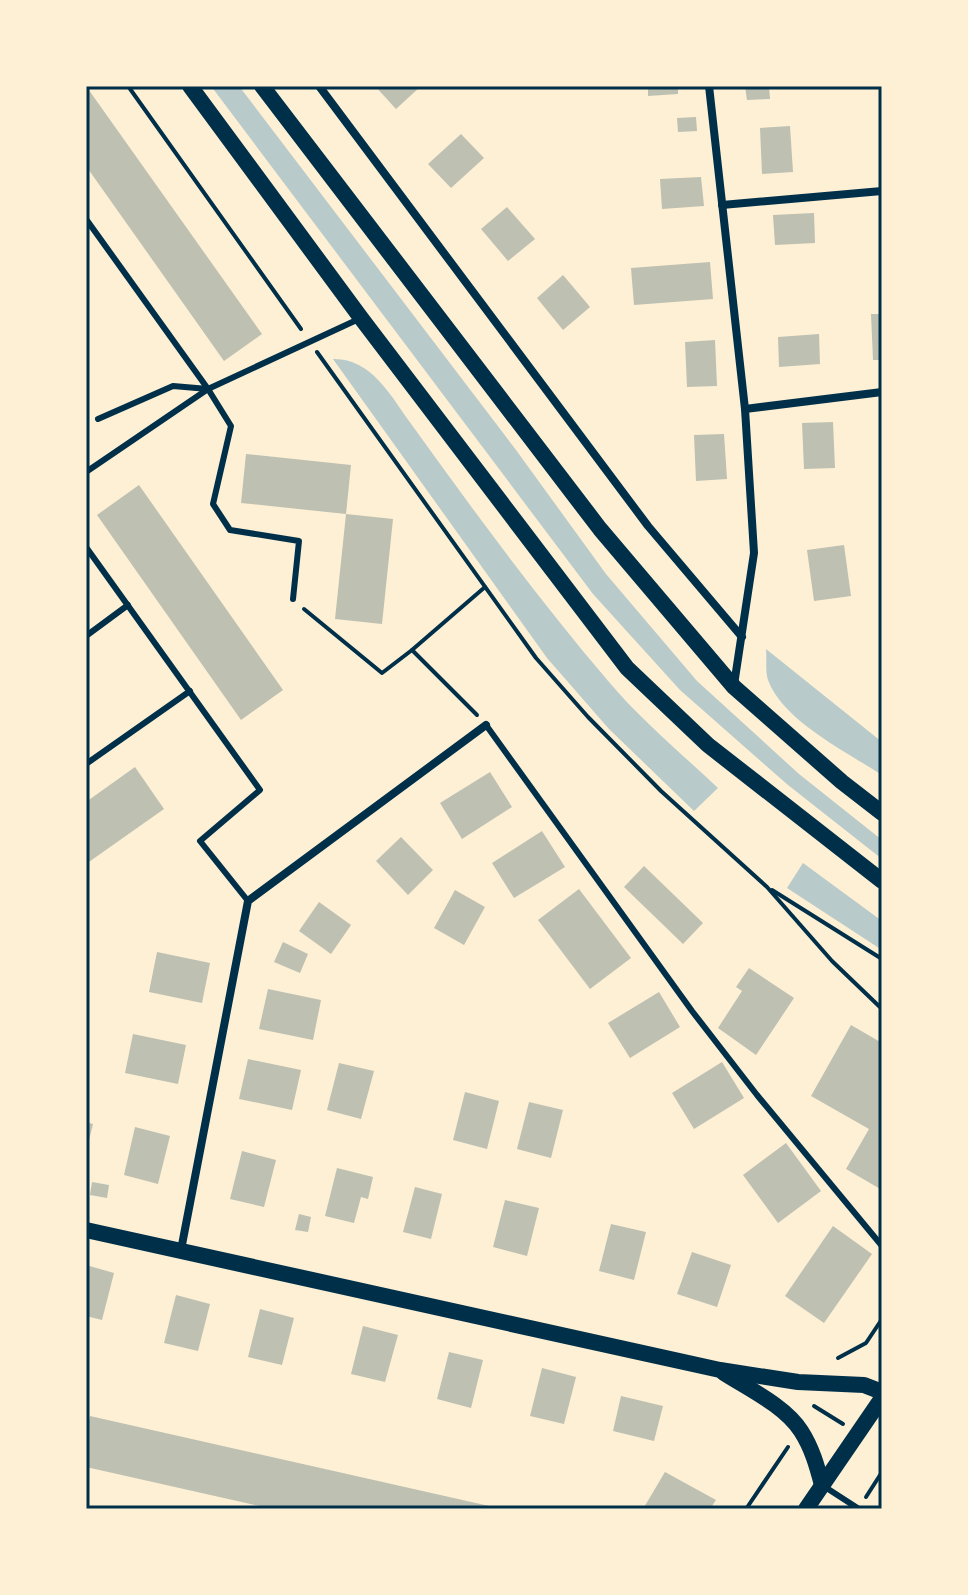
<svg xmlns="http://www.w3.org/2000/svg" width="968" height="1595" font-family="Georgia,serif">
  <rect width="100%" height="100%" fill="#fdf0d5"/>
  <!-- green -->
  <g fill="#b9caca">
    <path d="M211,86h28l277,364 90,124 91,107 102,93 83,66v19l-94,-74 -108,-95 -87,-96z"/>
    <path d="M333,359c37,-1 57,35 76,62 64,89 129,178 200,261 32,38 73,72 109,106l-24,23 -85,-82 -62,-71z"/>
    <path d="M766,649l116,93v33c-35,-23 -99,-54 -114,-95 -3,-9 -1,-21 -2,-31z"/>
    <path d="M803,863l79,58v29l-95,-62z"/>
  </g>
  <!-- building -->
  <g fill="#bec0b2">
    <path d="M86,86l176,248 -38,27 -138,-195z"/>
    <path d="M375,86h46l-25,23z"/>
    <path d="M648,86h30v8l-30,2z"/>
    <path d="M745,86h24l1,13 -23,1z"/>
    <path d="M696,117l1,14 -19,1 -1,-14z"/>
    <path d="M790,126l3,46 -31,2 -2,-46z"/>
    <path d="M461,134l23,24 -33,30 -23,-24z"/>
    <path d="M701,177l3,29 -42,3 -2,-30z"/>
    <path d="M507,207l28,32 -27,22 -27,-32z"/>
    <path d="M814,213l1,30 -40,2 -2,-30z"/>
    <path d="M710,262l3,37 -79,6 -3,-37z"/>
    <path d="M563,275l27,32 -27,23 -26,-32z"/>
    <path d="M871,314h11v46h-9z"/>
    <path d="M819,334l1,30 -41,3 -1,-30z"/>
    <path d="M715,340l2,46 -30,1 -2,-45z"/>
    <path d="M833,422l2,46 -31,1 -2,-46z"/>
    <path d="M724,434l3,45 -31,2 -2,-46z"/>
    <path d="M246,454l105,11 -5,49 -105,-11z"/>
    <path d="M139,485l144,205 -42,30 -144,-205z"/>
    <path d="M346,514l47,5 -11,105 -47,-5z"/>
    <path d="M844,545l7,51 -37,5 -7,-51z"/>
    <path d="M135,767l29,42 -78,55v-62z"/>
    <path d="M490,772l22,35 -50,32 -22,-36z"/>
    <path d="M542,831l23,36 -51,31 -22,-35z"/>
    <path d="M401,837l32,33 -25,25 -32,-34z"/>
    <path d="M644,866l59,57 -20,21 -59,-57z"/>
    <path d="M579,889l52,69 -41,31 -52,-69z"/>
    <path d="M455,890l30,17 -21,38 -30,-17z"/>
    <path d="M319,902l32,23 -20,29 -32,-23z"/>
    <path d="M283,942l25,12 -8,19 -26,-11z"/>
    <path d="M157,952l53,11 -8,40 -53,-11z"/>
    <path d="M749,968l45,30 -38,57 -38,-27 24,-37 -6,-4z"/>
    <path d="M268,989l53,11 -8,40 -54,-11z"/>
    <path d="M659,992l21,35 -50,31 -22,-35z"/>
    <path d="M851,1025l31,18v147l-36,-21 23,-40 -58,-33z"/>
    <path d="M133,1034l53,11 -8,39 -53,-11z"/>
    <path d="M248,1059l53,11 -9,40 -53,-11z"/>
    <path d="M722,1062l22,36 -50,31 -22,-36z"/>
    <path d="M339,1063l35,8 -13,48 -34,-9z"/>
    <path d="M465,1092l34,9 -12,48 -34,-9z"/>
    <path d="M529,1102l34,8 -12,48 -34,-9z"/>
    <path d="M86,1122l7,2 -6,24h-1z"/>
    <path d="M135,1127l35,9 -12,48 -34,-9z"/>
    <path d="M786,1143l35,48 -43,32 -35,-48z"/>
    <path d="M242,1151l34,9 -12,47 -34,-8z"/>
    <path d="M337,1168l36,9 -5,22 -7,-2 -7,26 -29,-7z"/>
    <path d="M92,1182l17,3 -2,13 -17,-3z"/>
    <path d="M415,1187l27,7 -11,45 -28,-7z"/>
    <path d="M505,1200l34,8 -12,48 -34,-9z"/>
    <path d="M299,1214l12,3 -3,15 -13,-2z"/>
    <path d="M611,1224l35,8 -12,48 -35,-9z"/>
    <path d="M833,1226l39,28 -48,69 -39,-27z"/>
    <path d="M692,1252l39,13 -14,42 -40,-13z"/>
    <path d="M86,1265l28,8 -12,47 -16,-4z"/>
    <path d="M176,1295l34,9 -12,47 -34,-8z"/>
    <path d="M260,1309l34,9 -12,47 -34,-8z"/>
    <path d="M363,1326l35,9 -13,47 -34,-8z"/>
    <path d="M449,1352l34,8 -12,48 -34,-9z"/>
    <path d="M542,1368l34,9 -12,47 -34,-8z"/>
    <path d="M621,1396l42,10 -9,35 -41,-10z"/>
    <path d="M90,1416l408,92v1l-172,-2v2h-53l-187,-42v-32z"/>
    <path d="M665,1472l51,28 -6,9h-67z"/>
  </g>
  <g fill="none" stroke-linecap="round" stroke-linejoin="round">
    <!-- path -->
    <g stroke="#003049" stroke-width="4">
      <path d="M128,86l173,243"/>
      <path d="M317,352l219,306 52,59 73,74 106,96 65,74 50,48"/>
      <path d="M304,609l78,64 30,-23 65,65"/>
      <path d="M412,650l73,-63"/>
      <path d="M772,890l110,69"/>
      <path d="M838,1358l28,-15 16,-24"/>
      <path d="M814,1406l29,18"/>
      <path d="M866,1497l16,-25"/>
      <path d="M746,1509l42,-62"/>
    </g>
    <!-- service -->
    <g stroke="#003049" stroke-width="6">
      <path d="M86,219l122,170 23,37 -18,78 17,26 69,11 -6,58"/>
      <path d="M98,419l75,-33 35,3"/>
      <path d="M86,472l122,-83 153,-71"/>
      <path d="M86,547l174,243 -60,51 48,60"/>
      <path d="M86,636l42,-31"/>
      <path d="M486,725l206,286 65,84 125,151"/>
      <path d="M86,764l104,-73"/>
      <path d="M825,1487l34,22"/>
    </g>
    <!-- minor -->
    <g stroke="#003049" stroke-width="8">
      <path d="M319,86l329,440 94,111"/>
      <path d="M709,86l36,323 9,144 -20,132"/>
      <path d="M722,205l160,-14"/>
      <path d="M745,409l137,-17"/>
      <path d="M181,1250l67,-349 238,-176"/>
    </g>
    <!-- secondary -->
    <g stroke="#003049" stroke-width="16">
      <path d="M190,86l171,232 266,350 81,77 174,136"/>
      <path d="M262,86l338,443 134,158 108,95 40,31"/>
      <path d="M86,1230l634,140 78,12 66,3 18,7"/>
      <path d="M724,1373c25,16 61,33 77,58 11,17 16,35 21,54"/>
      <path d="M806,1509l76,-111"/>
    </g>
  </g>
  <!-- border -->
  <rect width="968" height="1595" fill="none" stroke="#fdf0d5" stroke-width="176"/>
  <rect x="88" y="88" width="792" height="1419" fill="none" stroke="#003049" stroke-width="3"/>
</svg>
